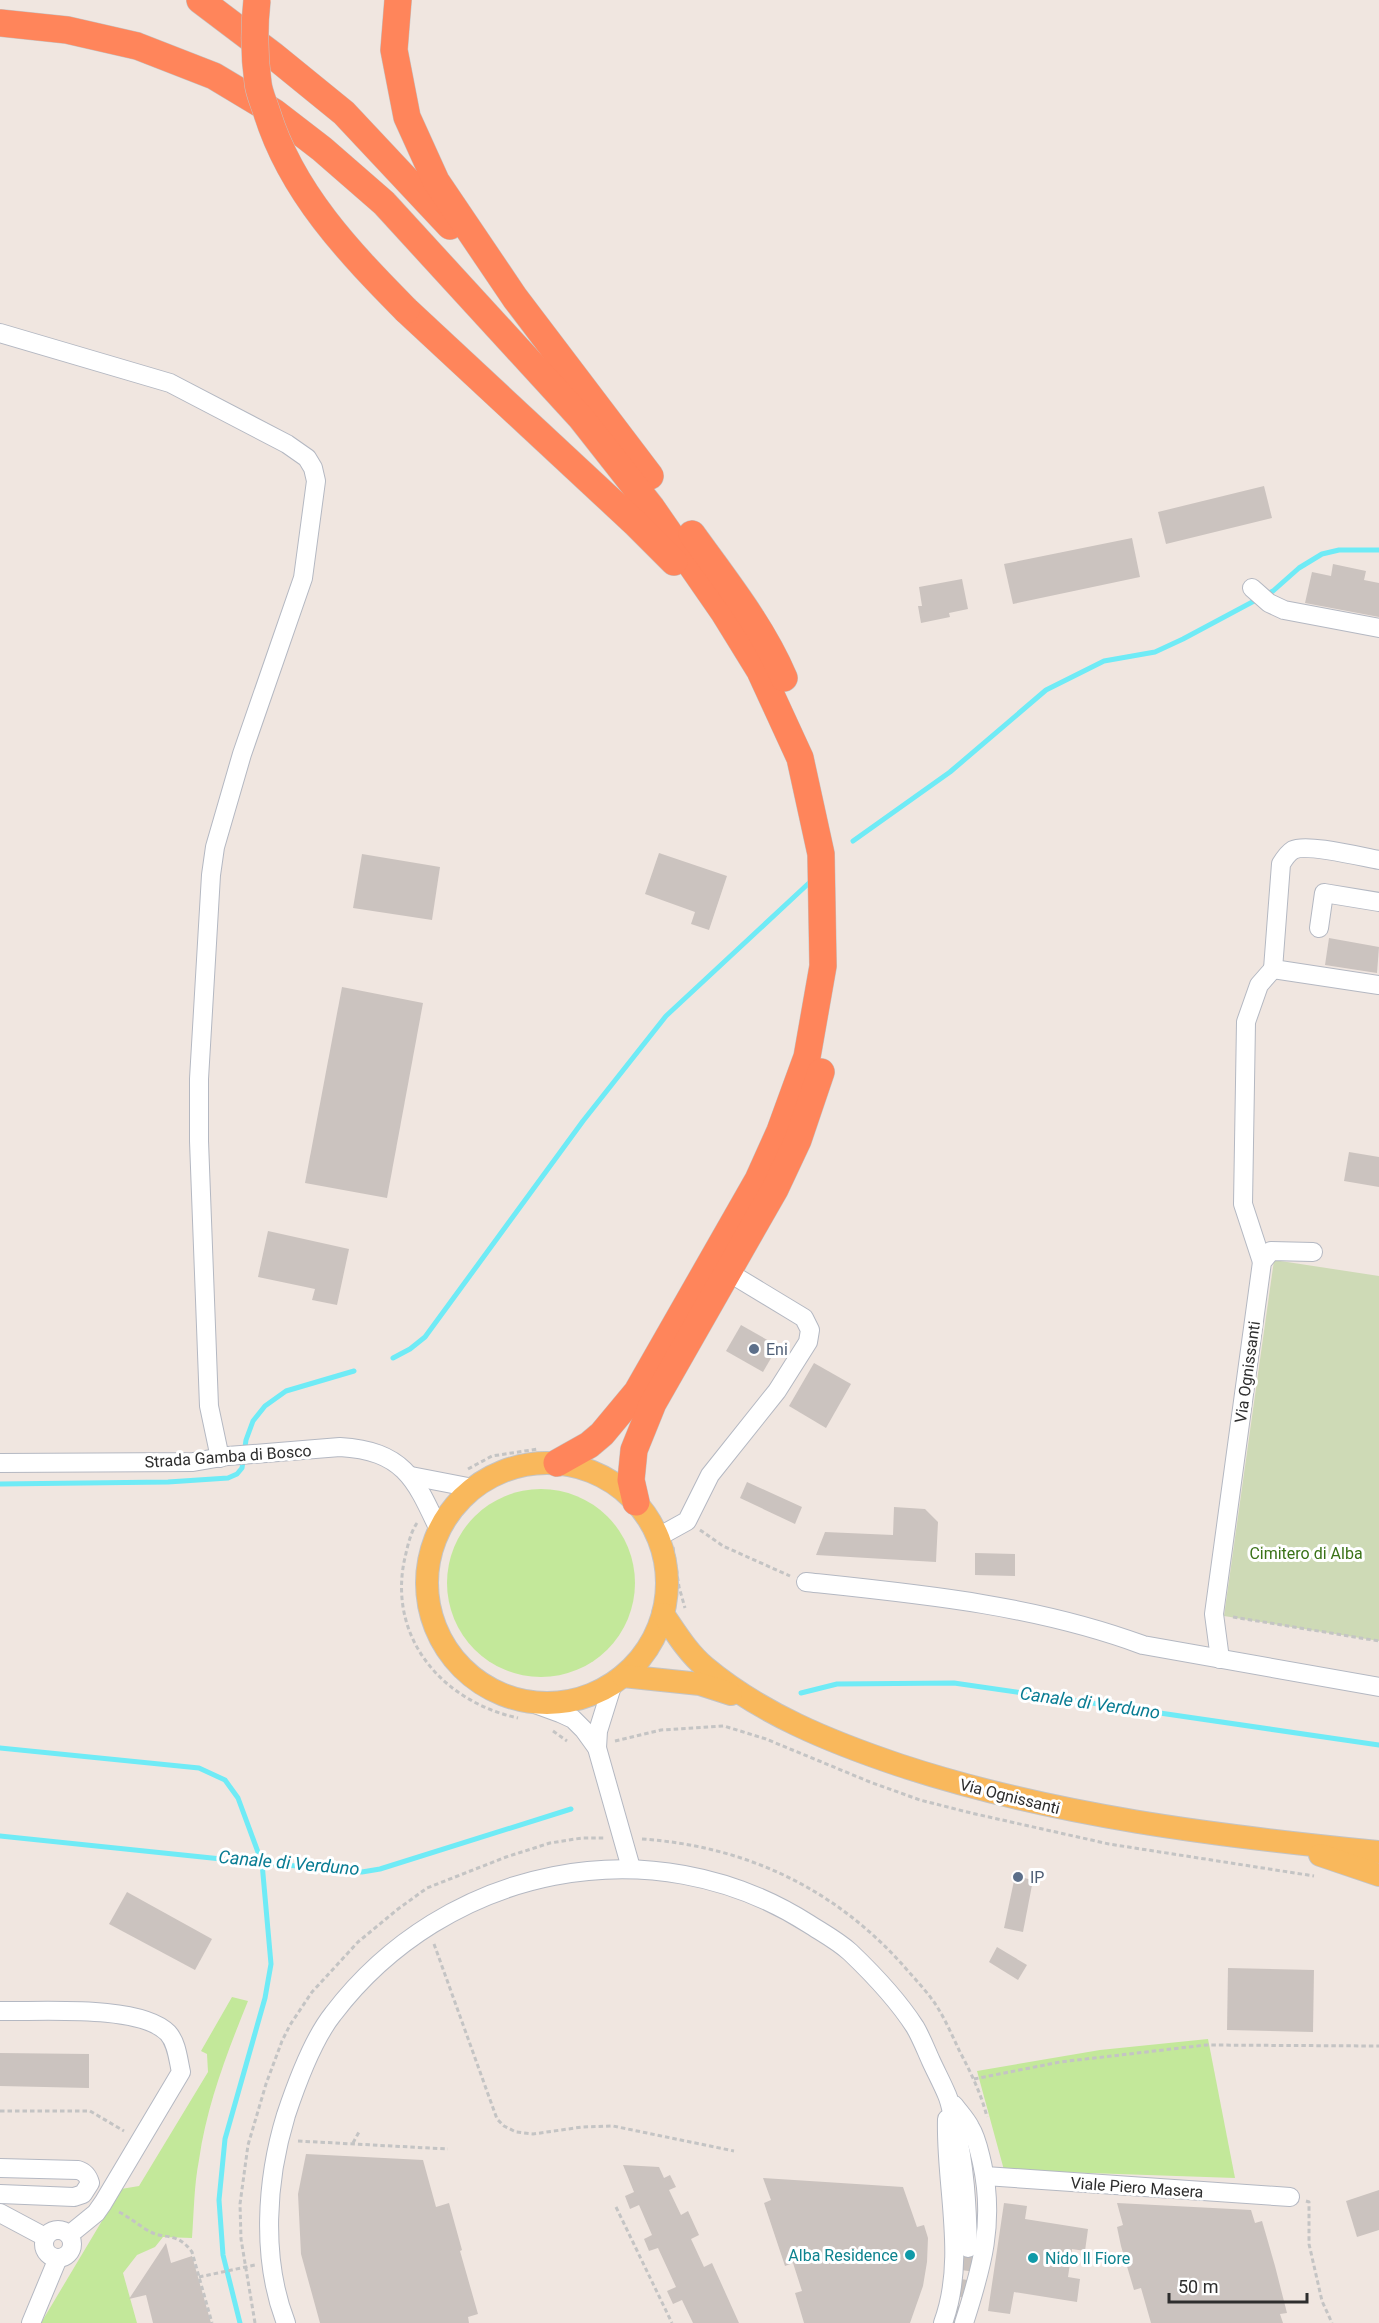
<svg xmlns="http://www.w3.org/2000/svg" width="1379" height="2323" font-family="Roboto,sans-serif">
  <rect width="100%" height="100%" fill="#f0e6e0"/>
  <!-- green -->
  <g fill="#c3e89a">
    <circle cx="541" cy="1583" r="94"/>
    <path d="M232,1997l16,4c-21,52 -41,103 -49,159 -5,25 -5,52 -7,78l-29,-1 -8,10 -18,8 -14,18 14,50h-96l80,-134 18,-3 69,-114 -1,-18 -6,-3z"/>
    <path d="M1208,2039l27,139 -231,-8 -27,-99 123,-21z"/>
  </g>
  <!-- cemetery -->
  <path fill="#cedab6" d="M1274,1260l105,16v365l-155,-25z"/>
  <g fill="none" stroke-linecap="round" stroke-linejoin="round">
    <!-- stream -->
    <g stroke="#6febf6" stroke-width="5">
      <path d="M853,841l97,-69 96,-82 58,-29 51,-9 28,-13 90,-48 26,-23 23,-14 17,-4h40"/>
      <path d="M393,1358l17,-9 15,-12 158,-216 83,-105 143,-133"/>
      <path d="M0,1484l168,-2 60,-4 9,-4 5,-6 4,-28 7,-19 12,-15 21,-15 68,-20"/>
      <path d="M801,1693l36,-9 117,-1 425,62"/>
      <path d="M0,1748l199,20 26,12 13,18 24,65 9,101 -6,34 -40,141 -6,61 4,55 17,68"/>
      <path d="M0,1836l231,24 131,12 18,-3 191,-60"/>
    </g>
  </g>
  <!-- building -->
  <g fill="#cbc3bf">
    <path d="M1264,486l8,32 -106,26 -8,-32z"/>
    <path d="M1132,538l8,39 -127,27 -9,-40z"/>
    <path d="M1333,564l33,7 -2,9 15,3v34l-74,-14 7,-31 19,4z"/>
    <path d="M962,579l6,30 -19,4 1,4 -29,6 -3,-17h4l-3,-19z"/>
    <path d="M659,853l68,23 -18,54 -18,-6 4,-12 -50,-18z"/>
    <path d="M362,854l78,13 -8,53 -79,-12z"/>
    <path d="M1329,938l50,9 -2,26 -52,-8z"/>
    <path d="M342,987l81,16 -36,195 -82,-15z"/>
    <path d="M1349,1152l30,5v30l-35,-6z"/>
    <path d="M268,1231l81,18 -12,56 -25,-5 3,-11 -57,-12z"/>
    <path d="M741,1325l37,21 -15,26 -37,-21z"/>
    <path d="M814,1363l37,21 -25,44 -37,-22z"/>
    <path d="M747,1482l55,25 -7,17 -55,-26z"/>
    <path d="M894,1507l31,2 13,13 -2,40 -120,-7 9,-23 68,3z"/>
    <path d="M975,1553l40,1v22l-40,-1z"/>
    <path d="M1015,1876l18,4 -10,52 -19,-4z"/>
    <path d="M127,1892l85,47 -17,31 -86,-46z"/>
    <path d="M997,1947l30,18 -9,15 -29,-18z"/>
    <path d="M1228,1968l86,2 -1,62 -86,-2z"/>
    <path d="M0,2053l89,1v34l-89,-2z"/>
    <path d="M306,2154l117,6 13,47 13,-4 13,47 -2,1 18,63 -10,3 1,6h-149l-19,-69 -3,-60z"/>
    <path d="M623,2165l36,2 5,11 6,-3 6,12 -7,3 12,25 7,-4 11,24 -8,4 13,28 8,-4 27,60h-46l-11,-23 -9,4 -6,-13 9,-4 -18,-39 -9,3 -5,-12 8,-4 -13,-30 -9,4 -5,-13 9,-4z"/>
    <path d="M763,2178l140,9 14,40 7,-2 4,13 -1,24 -4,24 -13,37h-106l-9,-30 7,-2 -9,-28 -8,3 -21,-63 7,-3z"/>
    <path d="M1379,2190v40l-22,7 -11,-36z"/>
    <path d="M1004,2203l23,3 -2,13 63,10 -3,22 -13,-2 -4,28 12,2 -3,23 -63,-10 -4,22 -22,-3z"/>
    <path d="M1117,2203l134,7 4,13 7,-2 13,45 12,47 -7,1 3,9h-132l-10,-35 -7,2 -13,-44 -4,-19 6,-2z"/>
    <path d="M166,2243l5,20 21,-7 19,67h-58l-7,-28 -17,4z"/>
  </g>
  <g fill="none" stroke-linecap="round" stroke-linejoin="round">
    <!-- minor-tunnel -->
    <path stroke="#c9c1bc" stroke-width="18" stroke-dasharray="18 9" stroke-linecap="butt" d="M953,2323l8,-26 7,-49"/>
    <!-- minor casing -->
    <g stroke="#b4b8c2" stroke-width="20">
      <g id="minor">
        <path d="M0,333l170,50 117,61 20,14 6,10 3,13 -13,97 -61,176 -27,93 -4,28 -12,204v62l10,265 11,52"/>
        <path d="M1252,588l17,15 15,7 95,18"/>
        <path d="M1319,928l5,-35 55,9"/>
        <path d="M1273,969l8,-105c3,-5 7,-11 12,-14 13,-7 69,7 86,10"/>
        <path d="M1273,969l106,16"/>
        <path d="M1262,1262l-19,-58 3,-182 13,-37 14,-16"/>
        <path d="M0,1463l193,-1 35,-6 112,-9c63,4 75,31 99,83"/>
        <path d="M411,1476l62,12"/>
        <path d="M658,1537l29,-16 23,-46 67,-84 31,-49 2,-12 -6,-12 -76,-46"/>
        <path d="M806,1582c114,12 229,23 337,63l236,42"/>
        <path d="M1220,1659l-6,-45 48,-352 9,-11 42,1"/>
        <path d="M527,1701l33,12 13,6 11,11 13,18 34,120"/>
        <path d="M597,1748l1,-17 15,-48"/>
        <path d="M0,2011c39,1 140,-7 168,22 9,10 10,26 13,39l-78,131 -7,10 -27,22"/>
        <path d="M954,2105c5,7 12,14 16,22 7,11 9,24 12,36 13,59 0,104 -18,160"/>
        <path d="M0,2168l78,2c7,2 10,6 12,13l-7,11 -9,3 -74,-3"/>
        <path d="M985,2176l305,21"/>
        <path d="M0,2213l45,24"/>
        <circle cx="58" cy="2244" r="14"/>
        <path d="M31,2323l27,-65"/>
        <path d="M286,2323c-25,-64 -20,-143 0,-208 10,-30 27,-76 47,-101 112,-147 318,-191 476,-90 14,9 29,17 41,28 22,21 49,50 65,75 6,10 11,23 16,34 5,11 11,22 16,34 4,9 5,20 8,30 10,41 12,80 13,123"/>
        <path d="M943,2323c24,-65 2,-137 4,-204"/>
      </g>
    </g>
    <!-- major casing -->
    <g stroke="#c4c4c4" stroke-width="24">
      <g id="major">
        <circle cx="547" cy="1583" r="120"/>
        <path d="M663,1614c13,19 25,39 42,53 56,47 126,75 194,98 155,51 318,71 480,87"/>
        <path d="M623,1676l77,8 31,10"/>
        <path d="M1320,1855l59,20"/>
      </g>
    </g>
    <!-- highway casing -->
    <g stroke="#c4c4c4" stroke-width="28">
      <g id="highway">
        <path d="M200,0l74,56 70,57 106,113"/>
        <path d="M398,0l-4,50 13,67 29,64 79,117 135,178"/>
        <path d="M0,23l67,7 70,16 77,30 60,36 48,37 62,54 197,215 70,89 72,104 37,60 40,87 21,96 2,112 -16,91 -27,74 -22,49 -121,212 -35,42 -13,11 -32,18"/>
        <path d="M406,310l229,213 39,39"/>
        <path d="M692,534c33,46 70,92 92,144"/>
        <path d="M636,1502l-5,-22 3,-30 19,-47 122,-214 23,-49 23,-68"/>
      </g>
    </g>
    <!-- path -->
    <g stroke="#c4c4c4" stroke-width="3" stroke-dasharray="4.5 3" stroke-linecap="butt">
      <path d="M468,1469l24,-13 46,-7"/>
      <path d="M417,1523c-7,10 -10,26 -13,39 -15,78 40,140 114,156"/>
      <path d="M700,1530l23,16 67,30"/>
      <path d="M673,1547l6,40 6,21"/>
      <path d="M1233,1617l146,24"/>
      <path d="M553,1731l14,10"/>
      <path d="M615,1741l46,-11 63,-4 42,13 104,43 50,18 51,13 138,31 205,32"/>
      <path d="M642,1839c102,7 190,48 259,124 12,14 25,27 35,42 9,14 16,30 23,45 11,21 22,43 28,67"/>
      <path d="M434,1944l63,175 7,7 12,6 17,2 49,-7 31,-1 121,25"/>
      <path d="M974,2079l86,-17 146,-17 173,1"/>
      <path d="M0,2111h90l34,20"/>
      <path d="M298,2141l150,8"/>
      <path d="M353,2143l7,-13"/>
      <path d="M1306,2201l3,1v42l13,57 10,22"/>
      <path d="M616,2207l56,116"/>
      <path d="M119,2212c10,5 18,12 28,18 17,11 29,0 45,22l20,71"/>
      <path d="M199,2277l56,-12"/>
      <path d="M255,2323l-14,-84 -1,-35 8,-59 18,-61 16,-43 8,-16 22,-33 46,-50 40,-33 29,-21 79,-31 44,-14 32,-5h23"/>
    </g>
    <!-- minor -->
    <use href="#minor" stroke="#fff" stroke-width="18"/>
    <!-- major -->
    <use href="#major" stroke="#f9b85c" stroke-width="22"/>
    <!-- highway -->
    <use href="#highway" stroke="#ff855b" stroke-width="27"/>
    <!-- highway-bridge casing -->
    <g stroke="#c4c4c4" stroke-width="28" stroke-linecap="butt">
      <path id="highway-bridge" d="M257,0c-3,27 -3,55 1,83 1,10 6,20 9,30 25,80 82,139 139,197"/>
    </g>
    <!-- highway-bridge -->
    <use href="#highway-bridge" stroke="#ff855b" stroke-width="27"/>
  </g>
  <!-- markers -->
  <g fill="#5c6f8a" stroke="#fff" stroke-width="2">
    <circle cx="754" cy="1349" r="6"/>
    <circle cx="1018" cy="1877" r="6"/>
  </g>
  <g fill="#0f9aa8" stroke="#fff" stroke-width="2">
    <circle cx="910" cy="2255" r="6"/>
    <circle cx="1033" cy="2258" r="6"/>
  </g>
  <g text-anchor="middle" stroke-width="6" stroke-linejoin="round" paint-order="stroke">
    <!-- service labels -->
    <g font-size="16" fill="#4e5e75" stroke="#fff" text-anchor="start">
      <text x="766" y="1355">Eni</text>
      <text x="1030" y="1883">IP</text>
    </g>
    <!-- street labels -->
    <g font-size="16" fill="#2e2e2e" stroke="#fff">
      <text transform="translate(1247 1372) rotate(-82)" y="6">Via Ognissanti</text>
      <text transform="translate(228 1456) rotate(-4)" y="6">Strada Gamba di Bosco</text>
      <text transform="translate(1010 1796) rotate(14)" y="6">Via Ognissanti</text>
      <text transform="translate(1137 2187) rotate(4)" y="6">Viale Piero Masera</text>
    </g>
    <!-- park labels -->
    <g font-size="16" fill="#3a7217" stroke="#fff">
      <text x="1306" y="1559">Cimitero di Alba</text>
    </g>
    <!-- culture labels -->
    <g font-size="16" fill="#0d838f" stroke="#fff" text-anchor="end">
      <text x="898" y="2261">Alba Residence</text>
      <text x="1045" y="2264" text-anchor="start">Nido Il Fiore</text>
    </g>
    <!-- water labels -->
    <g font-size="18" font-style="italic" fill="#087c93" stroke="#fff">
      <text transform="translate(1090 1703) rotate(8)" y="6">Canale di Verduno</text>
      <text transform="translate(289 1863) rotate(5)" y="6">Canale di Verduno</text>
    </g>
  </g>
  <!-- scale -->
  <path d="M1169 2293v9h138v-9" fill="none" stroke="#2e2e2e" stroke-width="3"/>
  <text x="1178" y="2293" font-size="18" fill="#2e2e2e" stroke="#ffffff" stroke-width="4.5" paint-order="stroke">50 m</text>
</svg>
